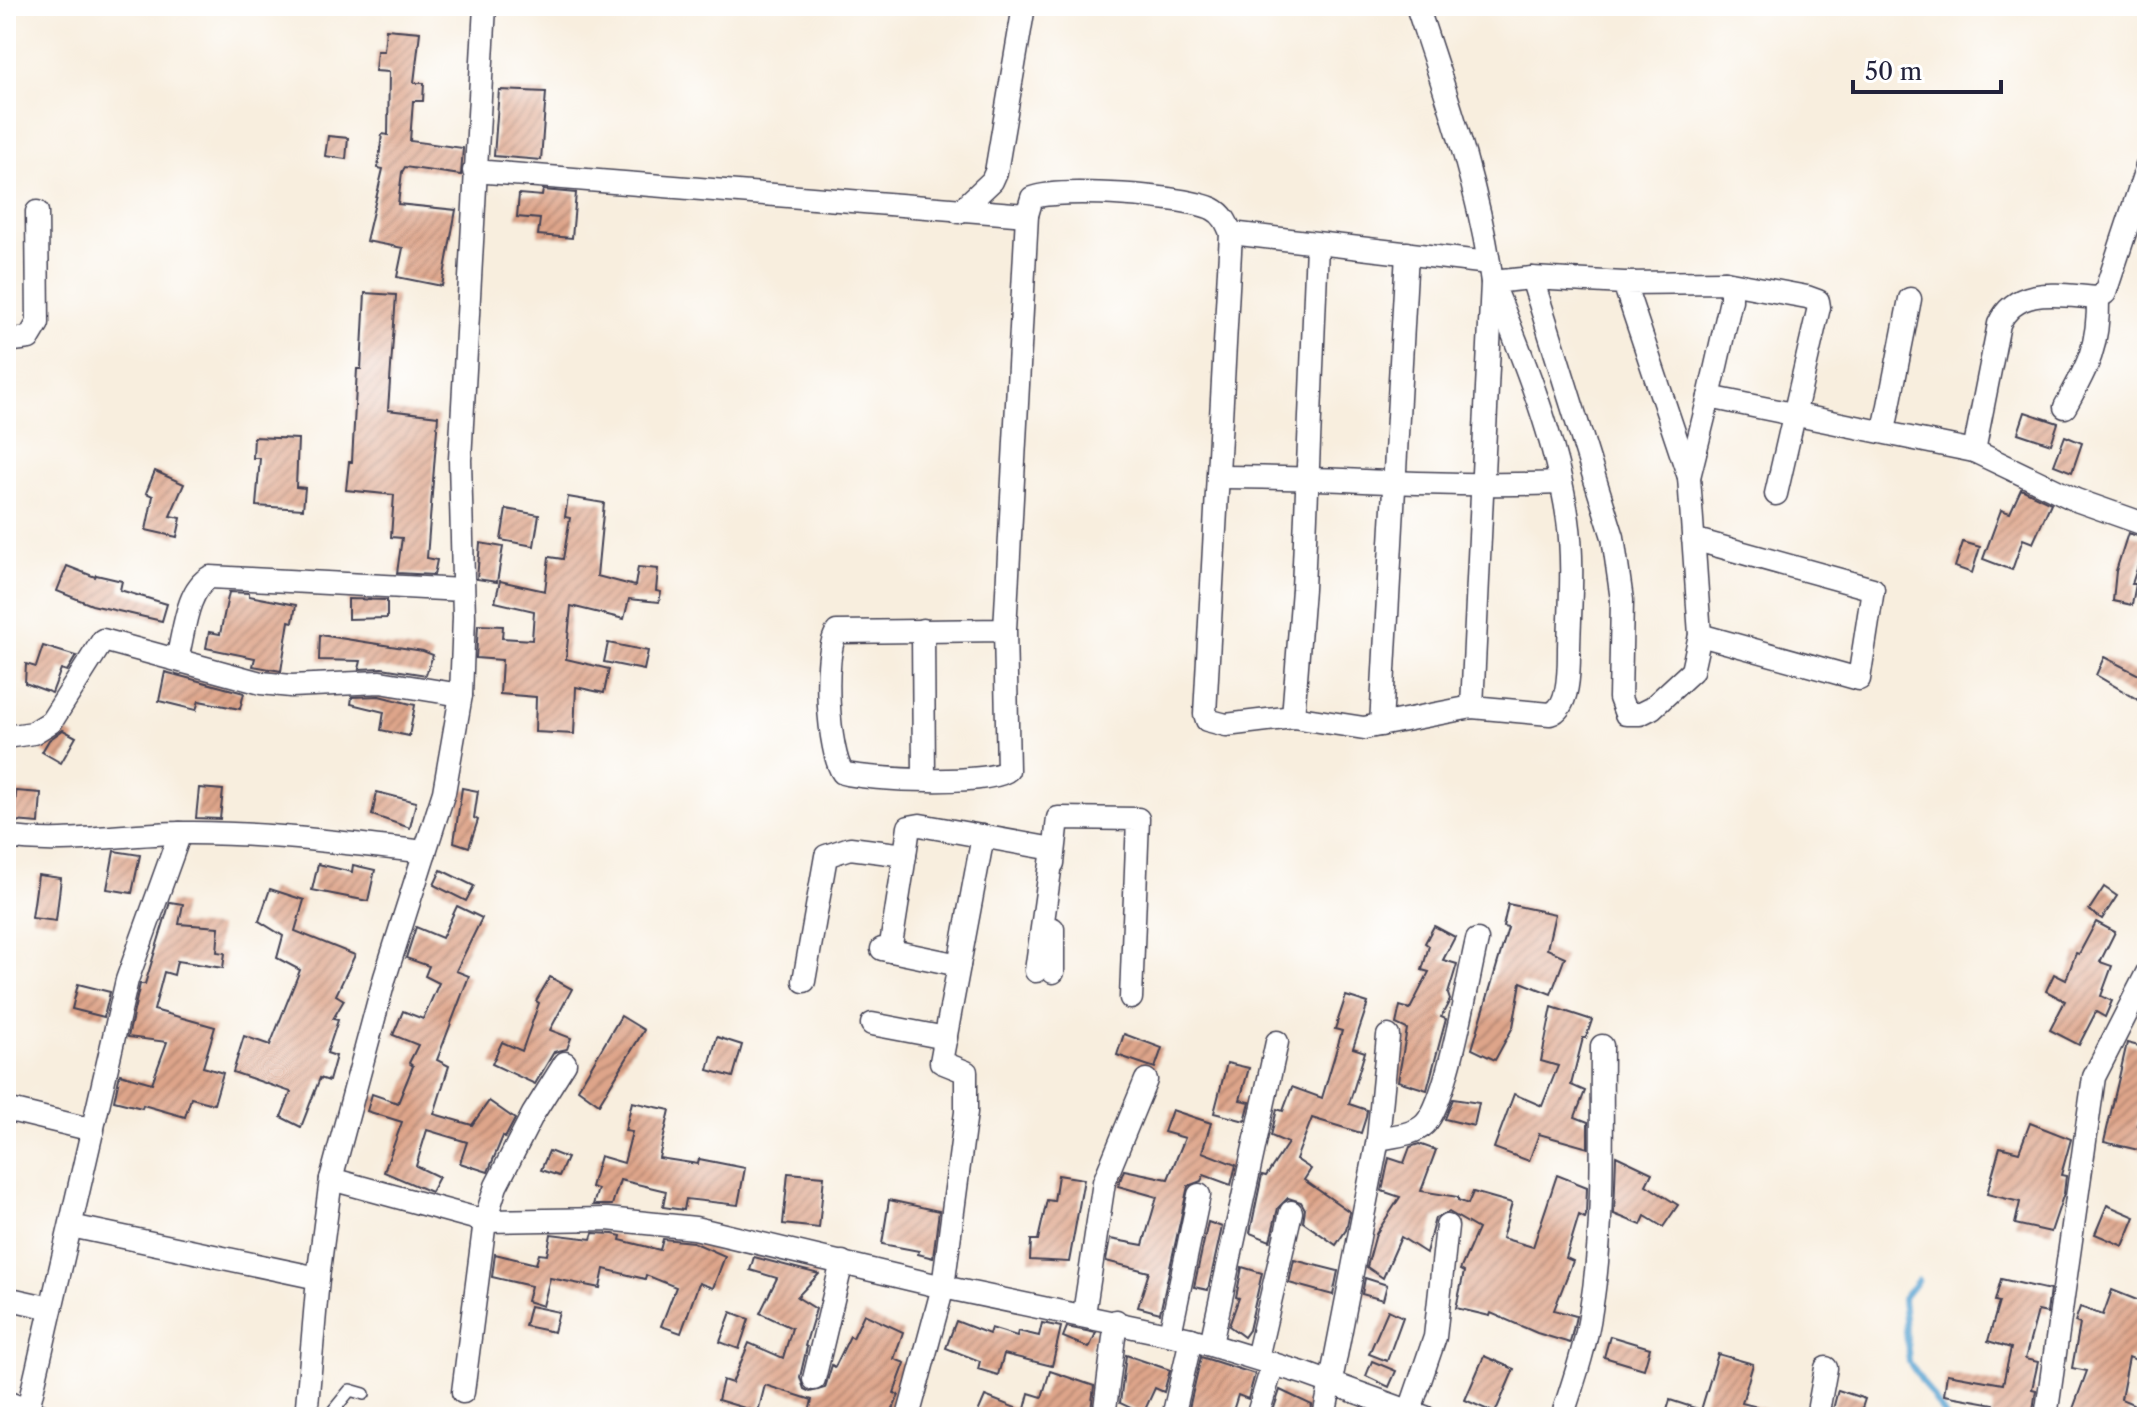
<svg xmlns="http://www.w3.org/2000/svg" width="2153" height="1423" font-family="'Libre Caslon Text',serif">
  <defs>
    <pattern id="building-hatch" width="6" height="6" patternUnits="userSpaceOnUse" patternTransform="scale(2)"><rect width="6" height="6" fill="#dea58a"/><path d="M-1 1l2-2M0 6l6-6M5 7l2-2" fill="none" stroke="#b48672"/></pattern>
  </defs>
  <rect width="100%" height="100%" fill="#fff"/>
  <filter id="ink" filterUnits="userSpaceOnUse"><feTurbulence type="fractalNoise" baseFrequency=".0125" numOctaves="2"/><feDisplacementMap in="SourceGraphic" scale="16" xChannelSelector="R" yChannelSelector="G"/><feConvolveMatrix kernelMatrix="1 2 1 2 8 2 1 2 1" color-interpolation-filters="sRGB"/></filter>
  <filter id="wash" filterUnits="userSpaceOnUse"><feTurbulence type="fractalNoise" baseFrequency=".006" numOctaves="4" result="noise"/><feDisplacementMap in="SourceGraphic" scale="32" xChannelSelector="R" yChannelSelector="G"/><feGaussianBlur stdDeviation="1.8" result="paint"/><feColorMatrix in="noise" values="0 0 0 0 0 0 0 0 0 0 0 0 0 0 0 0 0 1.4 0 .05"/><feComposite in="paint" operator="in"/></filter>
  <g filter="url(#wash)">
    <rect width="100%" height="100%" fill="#f8eede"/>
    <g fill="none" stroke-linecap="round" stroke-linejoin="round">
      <!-- stream -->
      <path stroke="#58a3d0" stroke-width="6" d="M1918,1280l-15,19 6,63 37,55"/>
    </g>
    <g id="blocks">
      <!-- building -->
      <g fill="url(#building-hatch)">
        <path d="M386,29l34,3 -6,51h10l-1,18h-10l-3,40 53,7 -2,27 -56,-8 -3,5 -4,32 58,6 -14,76 -45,-9 6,-29 -37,-7 17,-72 -5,-1 4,-34 6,1 1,-63 -14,-1 2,-20h7z"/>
        <path d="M499,90l47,2 -5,68 -47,-4z"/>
        <path d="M328,136l20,2 -2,21 -21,-3z"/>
        <path d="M543,190l33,3 -4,45 -34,-3 2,-16 -23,-2 2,-23 23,2z"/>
        <path d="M365,293l31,2 -8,115 50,6 -11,142 10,2 -3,15 -37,-2 5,-35 -11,-1 3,-42 -48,-5 3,-28h3l5,-93h4z"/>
        <path d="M2025,412l33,11 -7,21 -33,-11z"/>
        <path d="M2065,436l17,7 -10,29 -18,-7z"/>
        <path d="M254,437l44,2 -2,48 9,1 -2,21 -47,-3 4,-48h-7z"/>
        <path d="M155,471l29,13 -14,32 11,2 -4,19 -31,-7 7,-34 -7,-3z"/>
        <path d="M2021,489l30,14 -18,40 -10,-4 -11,31 -29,-11 18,-49 9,3z"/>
        <path d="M568,497l36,6 -7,73 38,10 3,-19 20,2 -2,22 5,1 -2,10 -30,-3 -5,20 -53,-13 -5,53 43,10 -5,24 -28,-6 -2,47 -39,-2 1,-35 -36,-3 2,-34 -26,-2 2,-33 25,1 -1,12 30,2 2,-29 -39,-9 5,-21 45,10 4,-34 14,2 7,-41 -5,-1z"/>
        <path d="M506,509l33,6 -5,31 -33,-6z"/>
        <path d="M2128,533l19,6 -15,45h4l-4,21 -19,-4 3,-30z"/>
        <path d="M1963,542l17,5 -8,26 -17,-6z"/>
        <path d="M480,543l23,4 -6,35 -20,-3z"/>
        <path d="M67,566l28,11 1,-2 26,6 -2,9 47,14 -5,17 -70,-16 -35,-14z"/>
        <path d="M229,592l20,1v3l47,9 -3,17 -4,-1 -8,50 -28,-5 2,-8 -49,-10 3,-16 11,2z"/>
        <path d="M348,599l39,1v18l-39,1z"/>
        <path d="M320,635l103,16 10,4 -7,20 -44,-7 -23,1 2,-8 -42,-1z"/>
        <path d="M608,643l40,8 -4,19 -40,-8z"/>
        <path d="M43,646l33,10 -9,15 -6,-2 -9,24 -27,-10 1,-19 10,3z"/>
        <path d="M2104,657l43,22v26l-51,-30z"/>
        <path d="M165,672l79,21 -4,16 -41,-8 -3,9 -37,-9z"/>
        <path d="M379,696l36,9 -6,31 -28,-6 3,-18 -33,-8 1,-7z"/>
        <path d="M63,730l13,7 -15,26 -19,-11 7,-12z"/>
        <path d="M199,788l24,2 -3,29 -24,-1z"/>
        <path d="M462,788l16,3 -4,27 4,2 -9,27 -15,-5z"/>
        <path d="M16,791l25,2 -2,30 -25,-2z"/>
        <path d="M377,792l39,10 -6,26 -38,-13z"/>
        <path d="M114,851l26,4 -8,38 -25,-4z"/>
        <path d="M318,864l34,8 1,-7 22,5 -7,31 -56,-11z"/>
        <path d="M441,870l33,16 -8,15 -32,-16z"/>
        <path d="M38,875l23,3 -5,43 -24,-3z"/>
        <path d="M2104,887l13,9 -15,23 -13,-9z"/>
        <path d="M270,889l34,11 -9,31 60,24 -19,40 8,5 -11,19 5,1 -11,33 9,3 -7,25 -9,-3 -19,49 -20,-10 10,-25 -58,-20 11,-36 26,9 30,-75 -23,-12 6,-22 -24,-15z"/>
        <path d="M170,902l13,2 -4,20 40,3 -2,25 8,1 -2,15 -46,-7 -3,14 -10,-3 -10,38 61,17 -12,40 20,6 -9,31 -23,-6 -6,19 -42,-12 -1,3 -28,-7 6,-27 32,9 15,-41 -39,-5 12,-53h5z"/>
        <path d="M1508,904l47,10 -8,35 18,8 -14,37 -30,-12 -8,45 -18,33 -23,-11 36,-121 -5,-1z"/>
        <path d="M457,906l25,12 -26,53 13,5 -32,84 12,6 -15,48 38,11 17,-24 26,18 -10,19 -2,-2 -15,36 -28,-9 7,-21 -40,-12 -11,36 23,11 -8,15 -47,-20 18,-50 -35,-11 5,-17 26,9 15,-37 -4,-3 9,-18 -25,-10 10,-24 20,8 16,-36 -14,-7 4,-10 -23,-8 10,-31 26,11z"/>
        <path d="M2096,922l19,10 -15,30 12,4 -11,30 11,5 -7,16 -9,-5 -17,33 -29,-15 15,-29 -19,-10 8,-17 12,6 10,-27 3,1z"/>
        <path d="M1434,926l21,11 -12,23 14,4 -9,30 2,6 -9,17 5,2 -19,71 -29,-9 9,-52 -11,-5 4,-18 10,3 19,-37 -7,-2 7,-24 -4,-3z"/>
        <path d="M550,977l22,12 -22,41 21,8 -4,11 -13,3 -19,32 -43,-20 10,-22 20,9 17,-48 -3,-2z"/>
        <path d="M78,984l32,8 -6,25 -32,-8z"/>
        <path d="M1346,996l22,7 -15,45 12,4 -16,52 18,6 -1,7 -5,16 -49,-15 -16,41 15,10 -7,11 46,32 -4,18 -10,15 -33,-23 2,-13 -4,-7 -13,-4 -10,10 -8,33 -20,-8 12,-58 4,1 22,-33 -17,-7 6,-27 6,2 9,-24 30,11 20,-67 -7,-2z"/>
        <path d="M1552,1007l40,13 -6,18h-3l-12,47 14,6 -10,26 13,5v26l-49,-14 -10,27 -35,-13 20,-54 28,12 16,-40 -17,-5z"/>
        <path d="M621,1016l23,14 -45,74 -21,-15z"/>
        <path d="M1124,1034l38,14 -7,20 -38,-13z"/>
        <path d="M717,1037l25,8 -9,32 -25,-7z"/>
        <path d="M2127,1043l20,5v49l-10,28 10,3v24l-43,-10z"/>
        <path d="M1227,1063l22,5 -9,32 10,2 -5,19 -31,-8z"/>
        <path d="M1453,1099l26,4 -5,23 -29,-7z"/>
        <path d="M632,1102l38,8 -11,48 39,6 1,-5 46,9 -7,37 -52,-6 -2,11 -21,-3 3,-16 -46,-11 -8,25h-19l5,-16 -7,-2 9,-31 24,7 8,-31 -7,-1z"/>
        <path d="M1172,1110l39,13 -9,29 34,13 -5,20 -27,-10 -3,6 -13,5 -28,127 -22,-6 11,-35 -43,-11 4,-22 33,6 14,-48 -39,-11 6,-16 44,9 17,-41 -21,-6z"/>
        <path d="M2030,1123l41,16 -10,36 5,1 -2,17 -13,39 -36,-8 5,-22 -33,-8 13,-47 19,5z"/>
        <path d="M1419,1144l17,6 -15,41 37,6v3l10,4 5,-12 39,11 -10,35 31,9 24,-72 30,12 -1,28 -1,3 -6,-3 -13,43 7,3 -19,49 22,6 -6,27 -33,-10 -46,-20 -1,3 -34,-8 8,-36 -4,-2 18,-41 -29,-17 -14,6 -9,35 -25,-16 -18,41 -16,-11 9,-33 24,-37 -18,-6 7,-33 15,5 6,-16z"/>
        <path d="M549,1151l18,7 -8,18 -18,-6z"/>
        <path d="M1616,1156l36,17 -6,12 32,20 -15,22 -18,-11 -4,9 -27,-11z"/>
        <path d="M788,1173l36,3 -5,52 -36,-4z"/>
        <path d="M1058,1175l26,4 -15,83 -39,-2 1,-20h7l9,-40 7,1z"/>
        <path d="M889,1200l50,11 -6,47 -15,-4 1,-3 -37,-7z"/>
        <path d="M2107,1205l28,12 -12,29 -28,-12z"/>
        <path d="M1208,1222l14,5 -14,63 -14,-3z"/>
        <path d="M593,1233l20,1 8,2 -1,4 40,10 3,-11 30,3 32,14 -12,32 -14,-5 -18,50 -20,-7 15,-39 -30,-12 -1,4 -41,-10 -4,19 -50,-10 -7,28 -16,-5 4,-15 -39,-9 3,-23 41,10 3,-10 8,1 4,-21 40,5z"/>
        <path d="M754,1257l65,17 -22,23 19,12 -11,37 2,1 -7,30 4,12 6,3 15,-4 7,-23 3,2 15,-31 3,2 11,-24 39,18 -9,27 11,4 -11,30 5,2 -9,22h-82l4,-17 -47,-15 -7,27 -40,-12 5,-20 9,3 17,-40 34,15 9,-30 -32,-15 17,-35 -27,-8z"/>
        <path d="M1294,1260l44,11 -5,24 -44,-12z"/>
        <path d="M1242,1267l20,6 -13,57 -5,7 -15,-11 10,-28 -3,-1z"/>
        <path d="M1365,1278l22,7 -4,15 -21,-6z"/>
        <path d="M2001,1279l49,11 -3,23 -9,-2 -13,48 13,3 -6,27 4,1 -4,27h-41l3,-13 -50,-9 3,-21 56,10 8,-36 -23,-7 11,-39 -4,-1z"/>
        <path d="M2112,1290l35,14v60l-18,-7 -8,42 12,5 -6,13h-57l17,-46 -15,-3 8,-44 -5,-2 5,-15 23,8z"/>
        <path d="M530,1306l29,6 -5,20 -29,-6z"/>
        <path d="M1388,1310l15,7 -16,44 -18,-7z"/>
        <path d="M731,1312l18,7 -10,30 -19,-7z"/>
        <path d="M956,1321l33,13 2,-6 26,8 1,-5 21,5 3,-13 19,4 -9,39 -48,-12 -6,21 -20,-6 2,-8 -34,-13z"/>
        <path d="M1067,1327l29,6 -7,15 -26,-11z"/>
        <path d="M1610,1336l40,12 -6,21 -40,-12z"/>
        <path d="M1718,1354l35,10 -11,39 31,8v6h-108l5,-17 31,10z"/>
        <path d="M1126,1355l44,15 -6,22 -9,-4 -12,26 -23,-11z"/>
        <path d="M1484,1356l30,13 -19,44 -30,-13z"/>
        <path d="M1201,1357l54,17 -7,25 -10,-4 -7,22h-44z"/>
        <path d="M1372,1361l24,10 -7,16 -23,-11z"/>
        <path d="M1050,1371l44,15 -3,24 -9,-3 -3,10h-27l-27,-8 4,-16 13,4z"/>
        <path d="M1280,1390l32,15 -2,12h-24l-13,-6z"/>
        <path d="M1838,1390l27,9 -6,18h-28z"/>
        <path d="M985,1396l51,20v1h-60z"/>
      </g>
    </g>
  </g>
  <g filter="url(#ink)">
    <use href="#blocks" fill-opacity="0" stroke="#424153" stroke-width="2"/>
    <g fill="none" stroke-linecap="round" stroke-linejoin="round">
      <!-- service casing -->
      <g stroke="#424153" stroke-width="14">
        <path id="service" d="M328,1417l22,-27 14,4"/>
      </g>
      <!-- minor casing -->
      <g stroke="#424153" stroke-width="25">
        <g id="minor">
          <path d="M1417,6c30,91 62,181 75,276l-20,425"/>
          <path d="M474,171l553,44 5,-17c26,-11 155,-2 181,11 10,5 14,14 18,24l258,30"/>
          <path d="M959,212l33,-31 4,-9 28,-166"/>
          <path d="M1231,233l-26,481 2,6 19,5 67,-8 71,11 108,-21 78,7c20,-6 19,-47 19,-66 1,-42 5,-86 -1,-128 -11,-78 -46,-166 -76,-238l40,-4"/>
          <path d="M1725,282l82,15 11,4 1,6 -43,187"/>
          <path d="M1624,283l65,194 11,158 -8,36 -40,37 -12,6h-14l-6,-16 2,-98 -9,-63 -81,-259 92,5 101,-1 6,9v9l-22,97"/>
          <path d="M6,341l23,-3 9,-15 -1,-111"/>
          <path d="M2065,407c23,-41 34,-61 33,-109"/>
          <path d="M1884,431l26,-132"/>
          <path d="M1974,451l102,49 71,25"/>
          <path d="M1219,477c114,0 228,11 341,6"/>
          <path d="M1689,477l20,-80 265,54 25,-127c18,-40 63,-28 99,-26l7,-5 42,-127"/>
          <path d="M1693,539l180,50 -14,90 -159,-44"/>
          <path d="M923,630l1,149"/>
          <path d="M1005,630l-168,2c-15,21 -9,121 6,141 25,7 149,13 165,-3l-3,-140 22,-415"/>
          <path d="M177,659c7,-25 9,-69 33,-82l252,13"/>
          <path d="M1293,717l10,-128 14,-344"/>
          <path d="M1381,725l26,-472"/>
          <path d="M6,737l27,-4 18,-11 52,-82 158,43 30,3 89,-4 81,13"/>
          <path d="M6,837c59,9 118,-4 176,-4 81,-1 163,10 243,19"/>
          <path d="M1053,863l5,-45 80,1 -7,179"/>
          <path d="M1053,929v43"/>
          <path d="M882,949l77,16"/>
          <path d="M890,951l15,-96"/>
          <path d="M804,981l22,-125 24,-8 55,7 4,-28 11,-2 133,24 -17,122"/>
          <path d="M872,1024l74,14"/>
          <path d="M6,1109l87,21"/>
          <path d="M1378,1139l10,-103"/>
          <path d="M331,1179l154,42 122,-2 88,9 248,59 248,52 115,35 119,43"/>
          <path d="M71,1226l247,52"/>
          <path d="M6,1298l45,10"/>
          <path d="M1084,1314l20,-132 42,-102"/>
          <path d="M1170,1334l29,-139"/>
          <path d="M1211,1344l66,-302"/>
          <path d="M1257,1358l34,-146"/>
          <path d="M814,1379l28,-117"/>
          <path d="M463,1392l22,-171 11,-35 37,-72 32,-51"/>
          <path d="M6,1402l39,15"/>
          <path d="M28,1409l99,-429 53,-147"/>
          <path d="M1410,1410l25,-73 12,-111"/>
          <path d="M306,1417l12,-139 13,-99 54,-202 59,-185 17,-97 3,-78 -4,-157 25,-454"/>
          <path d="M908,1417l35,-130 23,-175v-40l-25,-10 42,-226"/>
          <path d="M1104,1417l12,-96"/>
          <path d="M1173,1417l18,-78"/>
          <path d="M1257,1417l16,-53"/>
          <path d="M1324,1417l54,-278c15,-3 36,-4 47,-15 23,-23 43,-147 52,-184"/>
          <path d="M1562,1417c11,-34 24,-71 29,-107 14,-87 10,-176 11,-264"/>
          <path d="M1817,1417l9,-49"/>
          <path d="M2046,1417l48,-340 53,-104"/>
        </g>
      </g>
      <!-- service -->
      <use href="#service" stroke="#fff" stroke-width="11"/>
      <!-- minor -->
      <use href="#minor" stroke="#fff" stroke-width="22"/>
    </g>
  </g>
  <!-- margin -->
  <rect width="2153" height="1423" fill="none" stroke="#fff" stroke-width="32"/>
  <!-- scale -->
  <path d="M1853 80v12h148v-12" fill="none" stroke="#22223b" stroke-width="4"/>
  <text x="1865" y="80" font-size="24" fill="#22223b" stroke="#ffffff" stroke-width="6" paint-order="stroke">50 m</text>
</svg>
